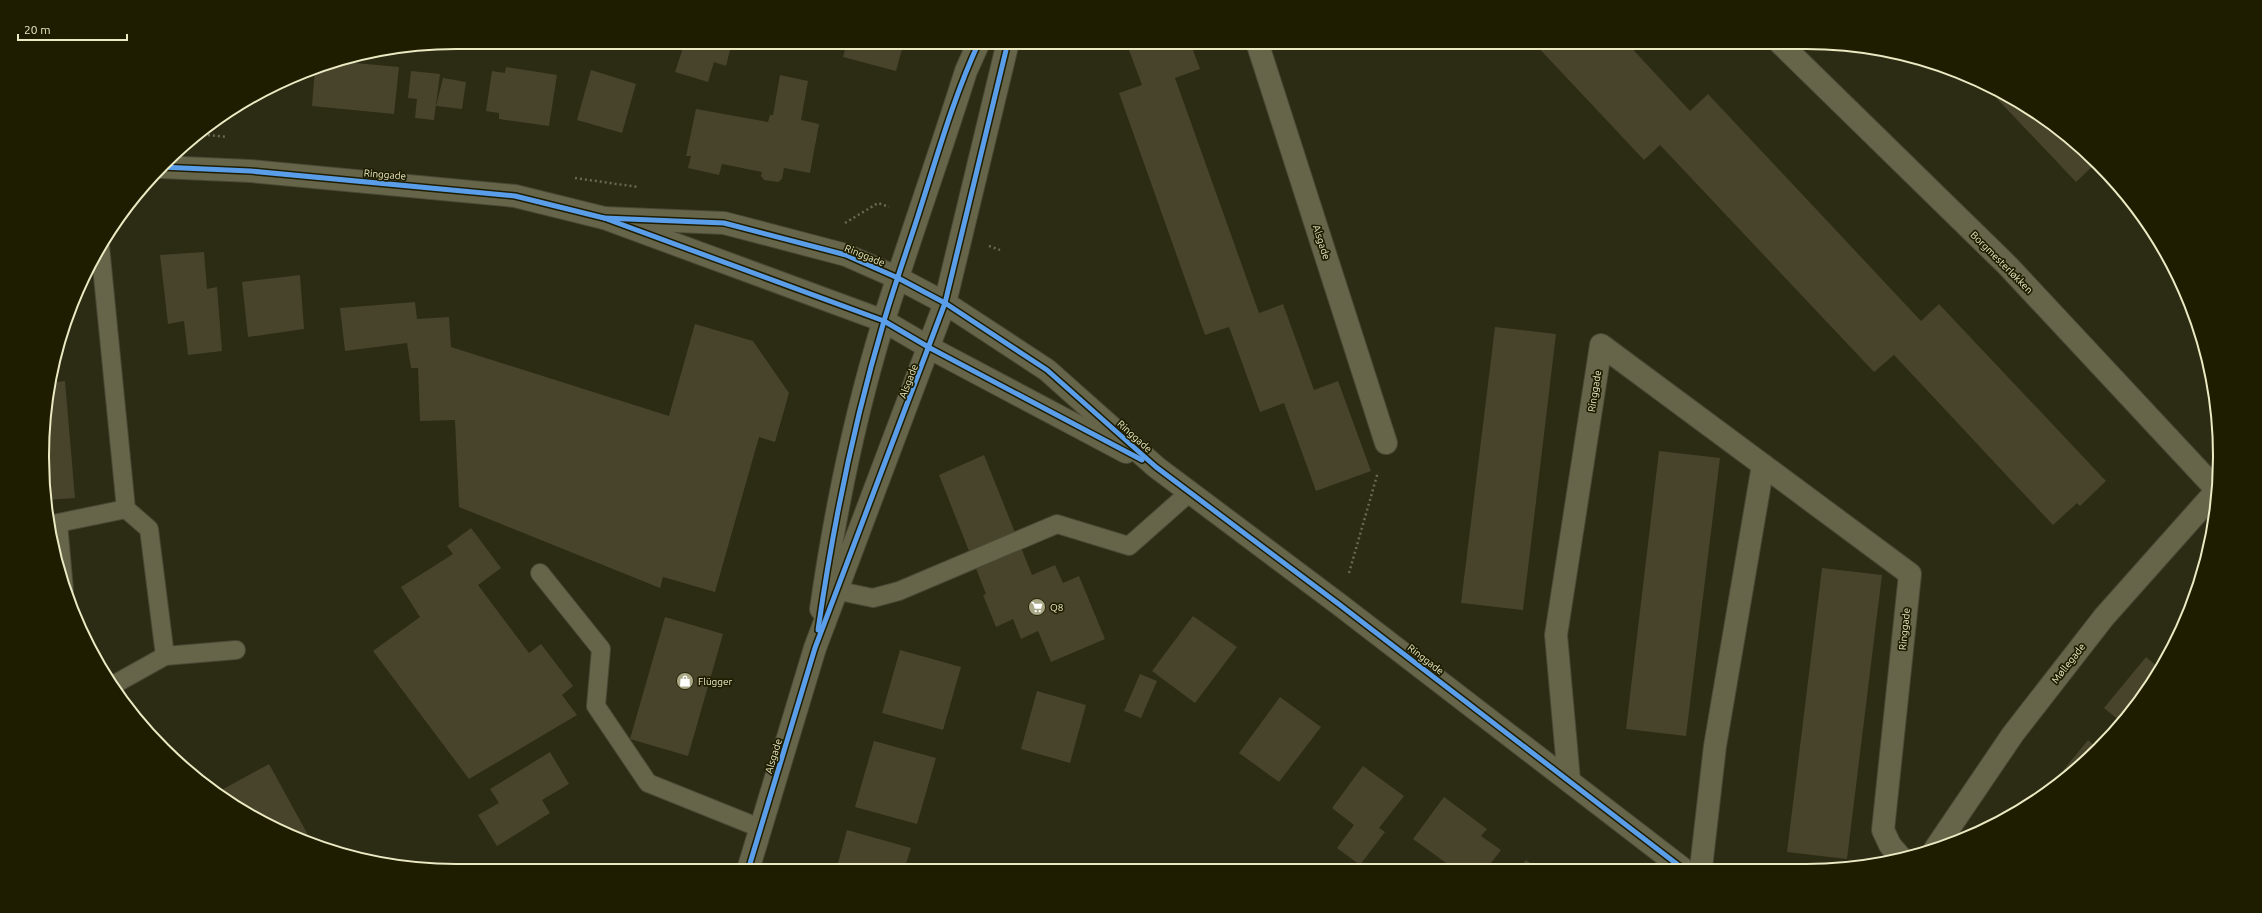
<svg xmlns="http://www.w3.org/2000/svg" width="2262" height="913" font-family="Ubuntu,sans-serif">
  <rect width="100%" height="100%" fill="#2c2b14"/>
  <!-- building -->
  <g fill="#48442c">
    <path d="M685,42h47l-6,24 -12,-4 -6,20 -33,-10z"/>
    <path d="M847,42h57l-8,29 -53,-14z"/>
    <path d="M1126,42h64l10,27 -25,9 84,235 24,-9 31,86 24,-9 33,90 -55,20 -32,-88 -24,9 -31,-85 -24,8 -86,-242 23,-8z"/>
    <path d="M1533,42h93l64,69 18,-17 213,227 18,-17 167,177 -26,25 -3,-3 -24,22 -159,-170 -20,17 -214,-227 -16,15z"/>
    <path d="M356,55l-1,8 44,4 -5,47 -82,-8 3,-38z"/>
    <path d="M506,67l51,8 -8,51 -50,-7v-6l-13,-2 6,-40 13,2z"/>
    <path d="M591,70l45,14 -14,49 -45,-13z"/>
    <path d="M411,71l29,3 -6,46 -19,-2 2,-19 -9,-1z"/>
    <path d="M780,75l28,6 -7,39 18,4 -9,49 -26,-5 -2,11 -4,3 -14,-2 -3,-4 1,-4 -40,-8 -3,11 -31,-7 3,-12h-5l10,-47 72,13 2,-7h3z"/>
    <path d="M443,78l23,4 -4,27 -26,-3z"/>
    <path d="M1984,85l29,12 66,48 58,63 -42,-44 -19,18z"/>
    <path d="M204,252l3,37 10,-2 5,64 -34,4 -4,-34 -16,3 -8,-69z"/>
    <path d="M300,275l4,54 -56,8 -6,-55z"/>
    <path d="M415,302l2,17 32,-2 2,30 218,69 26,-92 58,17 36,52 -14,49 -16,-5 -44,155 -52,-15 -3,11 -201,-81 -4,-87 -35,1 -2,-53h-7l-4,-25 -62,8 -5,-43z"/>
    <path d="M1495,327l61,7 -33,276 -62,-7z"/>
    <path d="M65,381l10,117 -29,2 -4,-43 4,-55 4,-19z"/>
    <path d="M1659,451l61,7 -34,278 -60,-7z"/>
    <path d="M984,455l48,120 23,-10 8,18 16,-7 26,63 -54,23 -13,-31 -17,8 -8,-20 -17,8 -13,-32 3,-1 -47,-119z"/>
    <path d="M471,528l30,40 -23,17 51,68 12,-9 32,42 -11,9 15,20 -108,64 -96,-128 47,-34 -19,-30 52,-33 -6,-8z"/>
    <path d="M1822,568l60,7 -35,284 -60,-7z"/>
    <path d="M1193,616l44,31 -42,56 -43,-32z"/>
    <path d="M665,617l58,17 -35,122 -58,-17z"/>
    <path d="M900,650l61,17 -18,63 -61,-17z"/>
    <path d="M2146,657l13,11 -9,19 -30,34 -16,-13z"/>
    <path d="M1140,674l17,7 -16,37 -17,-7z"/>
    <path d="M1037,691l49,14 -16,58 -49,-14z"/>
    <path d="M1280,697l41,30 -42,55 -40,-29z"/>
    <path d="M2088,740l9,8 -18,20 -31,21z"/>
    <path d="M874,741l62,17 -19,66 -62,-17z"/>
    <path d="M550,752l19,32 -27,16 8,13 -53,33 -19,-31 21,-12 -9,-14z"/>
    <path d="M269,764l44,80 -64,-28 -33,-23z"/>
    <path d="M1363,766l41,30 -25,32 6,4 -25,33 -23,-17 17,-23 -22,-17z"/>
    <path d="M1444,797l43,32 -6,7 20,14 -14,18h-22l-5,-3 -2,3h-5l-40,-29z"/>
    <path d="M847,830l64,18 -7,22h-68z"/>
    <path d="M1526,860l11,8h-18z"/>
  </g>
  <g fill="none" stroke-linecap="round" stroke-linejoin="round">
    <!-- service casing -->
    <g stroke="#494834" stroke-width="20">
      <g id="service">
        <path d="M100,246l26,263 23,20 16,127 -52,29"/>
        <path d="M540,573l61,76 -5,57 52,77 112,45"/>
        <path d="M825,588l48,10 26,-7 158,-67 72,22 61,-54"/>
        <path d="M64,590l-6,-67 68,-14"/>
        <path d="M165,656l71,-6"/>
      </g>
    </g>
    <!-- minor casing -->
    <g stroke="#494834" stroke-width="24">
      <g id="minor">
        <path d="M1257,42l129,401"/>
        <path d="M1779,42l229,224 209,224"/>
        <path d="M1569,780l-13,-145 45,-290 309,229 -27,256 7,15 12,14"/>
        <path d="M1935,849l78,-115 91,-117 113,-127"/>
        <path d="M1701,868l14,-122 48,-281"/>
      </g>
    </g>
    <!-- tertiary casing -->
    <g stroke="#494834" stroke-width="24">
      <g id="tertiary">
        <path d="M161,167l89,4 265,25 89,22 280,103 46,27 196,104"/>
        <path d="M604,218l120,5 122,32 52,23 47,25 102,67 109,97 184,138 342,263"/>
        <path d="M821,609c14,-97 34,-195 63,-289 26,-83 56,-166 82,-249l13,-29"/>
        <path d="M748,870l67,-222 130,-345 63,-261"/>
      </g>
    </g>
    <!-- path -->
    <g stroke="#696952" stroke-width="2.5" stroke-dasharray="2 3" stroke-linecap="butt">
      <path d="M198,134l29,3"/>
      <path d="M575,178l63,9"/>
      <path d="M845,223l33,-20 11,4"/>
      <path d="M989,246l11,4"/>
      <path d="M1349,573l29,-101"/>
    </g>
    <!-- service -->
    <use href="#service" stroke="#66654a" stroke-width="18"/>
    <!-- minor -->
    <use href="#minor" stroke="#66654a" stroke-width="22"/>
    <!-- tertiary -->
    <use href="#tertiary" stroke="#66654a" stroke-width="22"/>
    <!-- cycleway casing -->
    <g stroke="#1e1d00" stroke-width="8">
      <g id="cycleway">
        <path d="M161,167l89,4 265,25 89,22 280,103 46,27 212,112"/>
        <path d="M604,218l120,5 122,32 52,23 47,25 102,67 109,97 184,138 342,263"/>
        <path d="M818,630c15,-104 36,-208 66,-309 10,-34 22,-68 33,-102 19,-59 36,-121 62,-177"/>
        <path d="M748,870l67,-222 130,-345 63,-261"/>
      </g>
    </g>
    <!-- cycleway -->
    <use href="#cycleway" stroke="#5a9eea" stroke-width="5"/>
  </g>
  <!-- icons -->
  <defs>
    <g id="supermarket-disc" transform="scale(0.9)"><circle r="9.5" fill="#a8a786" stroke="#1e1d00"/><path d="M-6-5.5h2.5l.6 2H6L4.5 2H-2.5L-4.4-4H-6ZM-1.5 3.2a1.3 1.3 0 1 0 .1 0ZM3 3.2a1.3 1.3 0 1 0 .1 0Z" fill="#fff"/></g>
    <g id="shop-disc" transform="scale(0.9)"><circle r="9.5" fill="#a8a786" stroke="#1e1d00"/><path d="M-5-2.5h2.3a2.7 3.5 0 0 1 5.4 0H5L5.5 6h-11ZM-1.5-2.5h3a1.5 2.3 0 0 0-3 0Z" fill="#fff"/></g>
  </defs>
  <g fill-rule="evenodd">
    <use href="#supermarket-disc" x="1037" y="607"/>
    <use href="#shop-disc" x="685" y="681"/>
  </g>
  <g text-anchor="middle" stroke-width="3.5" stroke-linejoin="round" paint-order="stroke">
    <!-- street labels -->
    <g font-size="10" fill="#ebeac3" stroke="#1e1d00">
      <text transform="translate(385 174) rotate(5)" y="4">Ringgade</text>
      <text transform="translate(1322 242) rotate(72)" y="4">Alsgade</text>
      <text transform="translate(865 255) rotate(22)" y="4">Ringgade</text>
      <text transform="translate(2002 262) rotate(45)" y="4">Borgmesterløkken</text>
      <text transform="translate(908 381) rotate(-69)" y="4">Alsgade</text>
      <text transform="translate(1594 391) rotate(-81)" y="4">Ringgade</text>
      <text transform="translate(1135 436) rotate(42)" y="4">Ringgade</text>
      <text transform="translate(1904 629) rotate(-84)" y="4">Ringgade</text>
      <text transform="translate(1426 659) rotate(38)" y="4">Ringgade</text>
      <text transform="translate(2068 663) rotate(-52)" y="4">Møllegade</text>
      <text transform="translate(773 756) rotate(-73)" y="4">Alsgade</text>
    </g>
    <!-- poi labels -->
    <g font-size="10" fill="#ebeac3" stroke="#1e1d00" text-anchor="start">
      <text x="1050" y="611">Q8</text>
      <text x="698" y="685">Flügger</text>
    </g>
  </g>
  <!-- crop -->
  <path d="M0 0H2262V913H0ZM456 49H1806A407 407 0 0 1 2213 456V457A407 407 0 0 1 1806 864H456A407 407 0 0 1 49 457V456A407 407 0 0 1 456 49Z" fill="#1e1d00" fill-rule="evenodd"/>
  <path fill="none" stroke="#ebeac3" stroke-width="2" d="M456 49H1806A407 407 0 0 1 2213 456V457A407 407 0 0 1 1806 864H456A407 407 0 0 1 49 457V456A407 407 0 0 1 456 49Z"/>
  <!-- scale -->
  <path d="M18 34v6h109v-6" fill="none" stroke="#ebeac3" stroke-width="2"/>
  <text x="24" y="34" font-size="12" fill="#ebeac3" stroke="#1e1d00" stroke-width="3" paint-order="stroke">20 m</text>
</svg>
